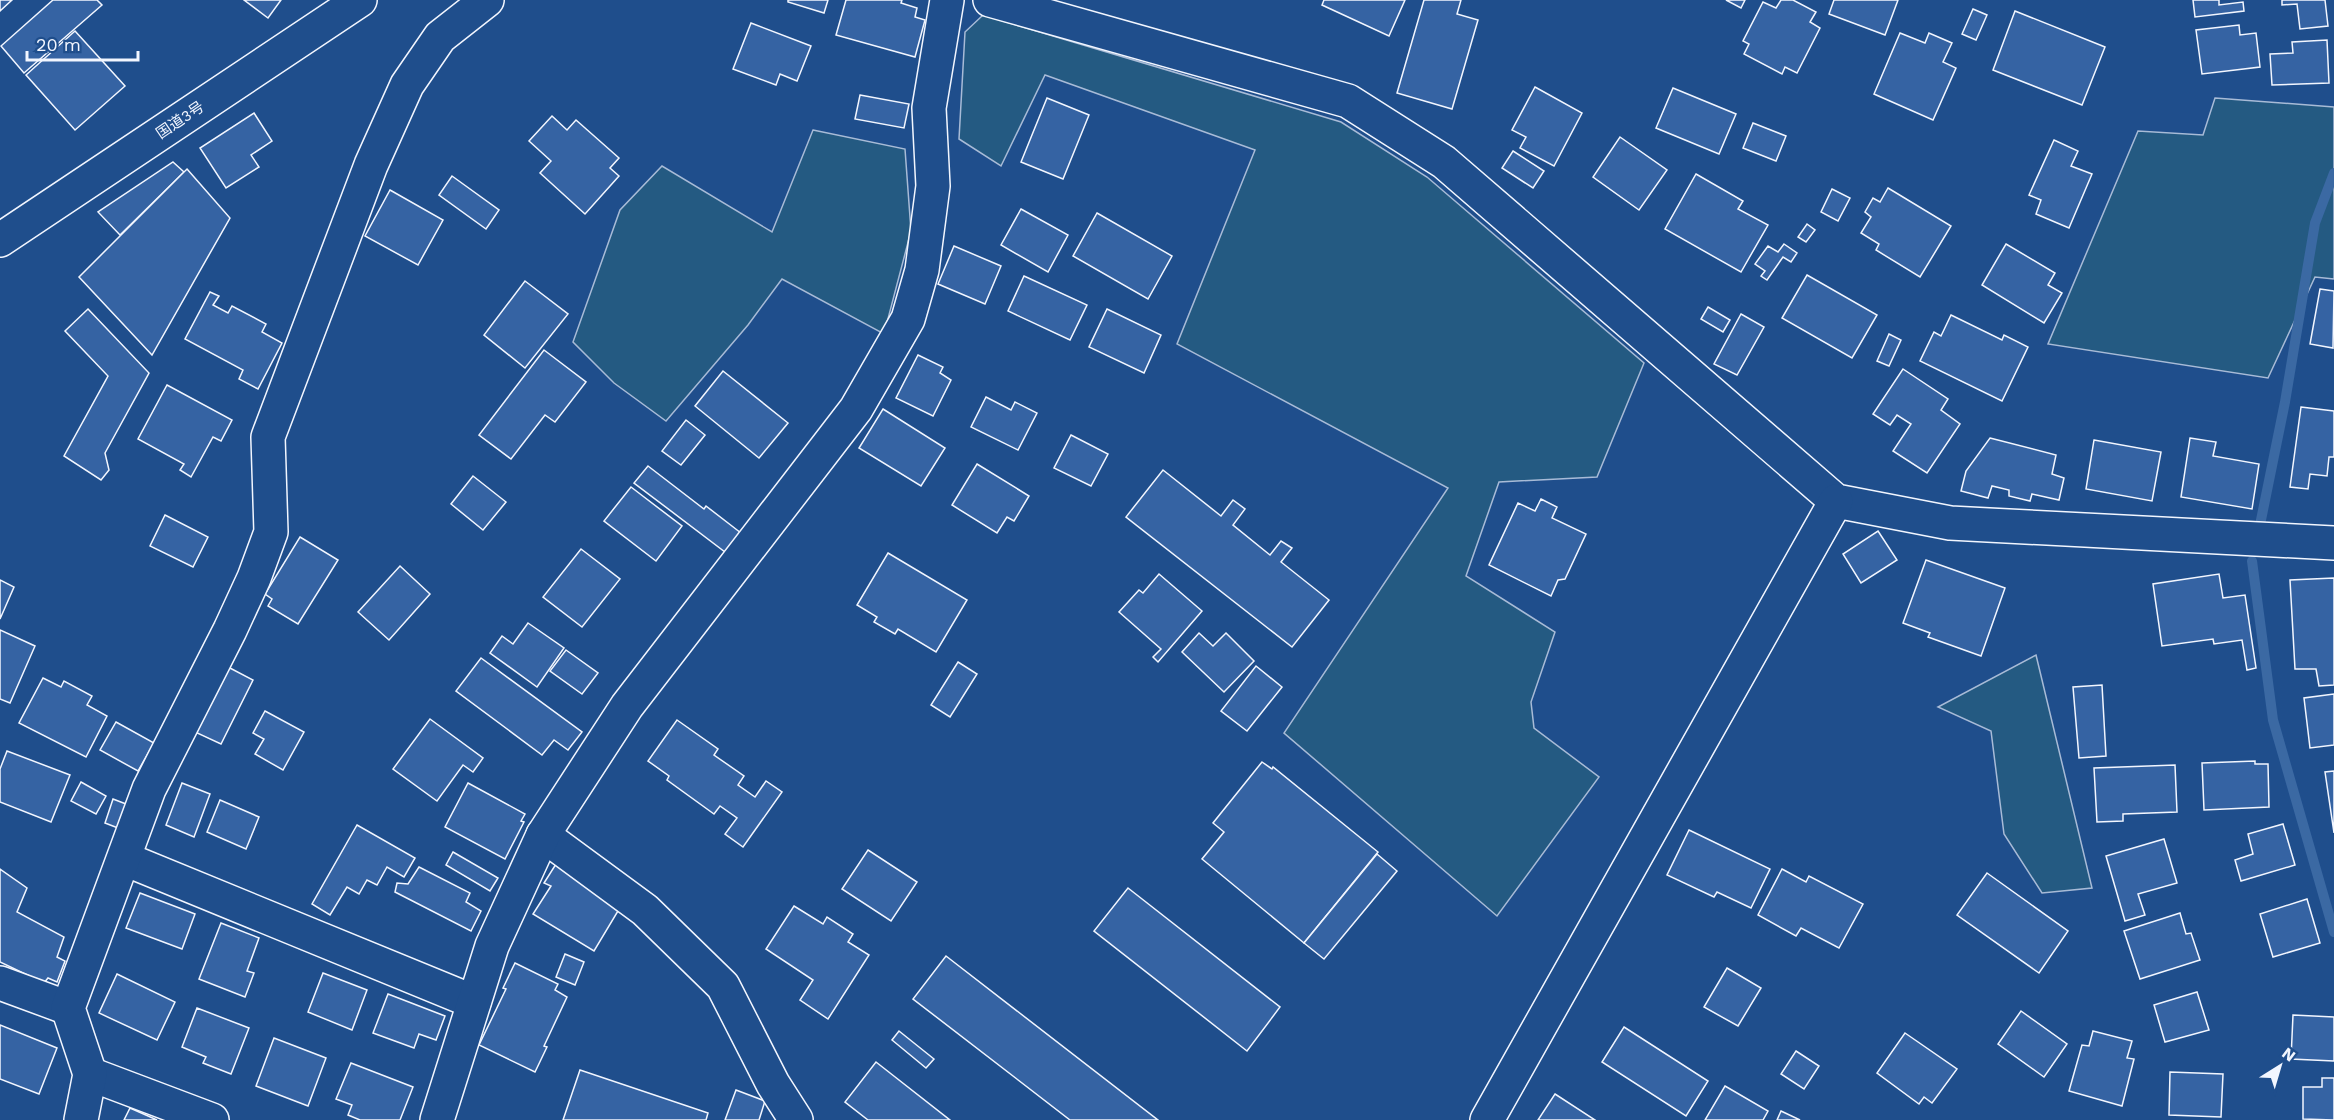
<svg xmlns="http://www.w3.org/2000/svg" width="2334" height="1120" font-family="'Work Sans','Noto Sans JP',sans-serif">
  <rect width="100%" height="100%" fill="#1f4e8c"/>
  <!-- green -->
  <g fill="#245a82" stroke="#a8bbd7" stroke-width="1.5">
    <path d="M983,15l358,107 86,55 217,186 -47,114 -98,5 -33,94 89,56 -24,70 3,26 65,49 -102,139 -213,-183 164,-245 -271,-144 78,-194 -210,-75 -44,91 -42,-27 6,-107z"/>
    <path d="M2215,98l119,9v172l-19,-2 -47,101 -220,-34 90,-213 65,4z"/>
    <path d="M813,130l92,19 6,82 -27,103 -102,-55 -34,46 -82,96 -52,-38 -41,-41 47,-132 42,-44 110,66z"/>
    <path d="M2036,655l56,233 -50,5 -38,-59 -13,-103 -53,-24z"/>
  </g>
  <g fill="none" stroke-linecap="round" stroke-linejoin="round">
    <!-- stream -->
    <g stroke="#3b69a3" stroke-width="10">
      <path d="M2261,520l24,-118 30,-179 19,-50"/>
      <path d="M2252,561l21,159 61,212"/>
    </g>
  </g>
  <!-- building -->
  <g fill="#3563a3" stroke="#f2f6ff" stroke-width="1.5">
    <path d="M0,0h12l-12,11z"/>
    <path d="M53,0h44l5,5 -78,68 -23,-27z"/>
    <path d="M244,0h37l-13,18z"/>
    <path d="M788,0h40l-4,13 -36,-11z"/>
    <path d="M846,0h56l-1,3 16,5 -2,9 10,3 -10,37 -79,-22z"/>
    <path d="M1324,0h81l-16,36 -67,-31z"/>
    <path d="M1424,0h37l-4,14 21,6 -26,89 -55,-16z"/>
    <path d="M1726,0h19l-4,8z"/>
    <path d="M1781,0h12l23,12 -6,10 10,6 -23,45 -12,-6 -3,7 -38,-20 5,-10 -6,-3 20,-39 13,6z"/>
    <path d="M1834,0h64l-13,35 -56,-21z"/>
    <path d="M2193,0h26v5l24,-3 1,9 -49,6z"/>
    <path d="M2282,0h43l3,26 -28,3 -3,-25 -15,1z"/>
    <path d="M1973,9l14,6 -11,25 -14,-6z"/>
    <path d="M2015,11l90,36 -23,58 -89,-35z"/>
    <path d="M751,23l60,23 -14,35 -17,-7 -4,11 -43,-16z"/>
    <path d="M2239,25l1,10 16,-2 4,34 -58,7 -6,-44z"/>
    <path d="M75,31l50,55 -50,44 -49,-55z"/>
    <path d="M1900,33l25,10 4,-10 23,10 -9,19 13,6 -23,52 -59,-26z"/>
    <path d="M2327,40l2,43 -57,2 -2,-31 23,-1 -1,-11z"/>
    <path d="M1535,87l47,26 -28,53 -34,-18 6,-11 -14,-7z"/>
    <path d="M1673,88l63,26 -17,40 -63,-26z"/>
    <path d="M860,95l49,9 -5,24 -49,-9z"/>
    <path d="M1047,98l42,17 -26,64 -42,-17z"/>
    <path d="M254,113l18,28 -21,14 8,12 -33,21 -26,-40z"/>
    <path d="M552,116l15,14 9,-10 43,38 -9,10 9,8 -34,38 -45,-41 11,-12 -22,-20z"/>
    <path d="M1753,123l33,13 -10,25 -33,-13z"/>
    <path d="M1620,137l47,33 -28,40 -46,-33z"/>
    <path d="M2054,140l24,11 -7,15 21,8 -23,54 -33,-14 5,-14 -12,-5z"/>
    <path d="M1513,151l31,20 -11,17 -31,-20z"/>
    <path d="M173,162l11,10 -64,63 -22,-23z"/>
    <path d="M187,169l43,49 -78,137 -73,-78z"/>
    <path d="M1696,174l47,27 -5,8 30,16 -27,47 -76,-43z"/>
    <path d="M452,176l47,34 -13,19 -47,-34z"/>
    <path d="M1888,188l63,38 -31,51 -44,-27 3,-6 -18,-11 10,-16 -6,-5 8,-14 7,4z"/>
    <path d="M1832,189l18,9 -12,23 -17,-9z"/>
    <path d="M390,190l53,30 -25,45 -53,-29z"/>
    <path d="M1021,209l47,26 -20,37 -47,-27z"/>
    <path d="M1097,213l75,43 -24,43 -75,-43z"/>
    <path d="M1807,224l8,6 -9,12 -8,-5z"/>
    <path d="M1784,244l13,9 -6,9 -8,-5 -16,23 -6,-4 4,-5 -10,-7 13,-18 10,6z"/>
    <path d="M2006,244l49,29 -7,12 14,8 -18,30 -62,-38z"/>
    <path d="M954,246l47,20 -16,38 -47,-20z"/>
    <path d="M1807,275l70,40 -25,43 -70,-40z"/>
    <path d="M1024,276l63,29 -17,35 -62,-29z"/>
    <path d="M525,281l43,33 -43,54 -41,-33z"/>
    <path d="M2320,289l14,2 -1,57 -23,-4z"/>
    <path d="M210,292l9,4 -6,9 15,8 4,-7 34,18 -4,8 20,11 -24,46 -19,-10 4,-9 -58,-31z"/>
    <path d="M1708,307l22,13 -7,12 -22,-13z"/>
    <path d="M88,309l61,64 -44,80 4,17 -8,10 -37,-24 44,-80 -43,-45z"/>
    <path d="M1107,309l54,26 -17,38 -55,-26z"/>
    <path d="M1741,314l23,13 -27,48 -23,-11z"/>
    <path d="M1951,315l51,25 2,-5 24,12 -26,54 -82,-40 14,-29 7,4z"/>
    <path d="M1889,334l12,6 -12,26 -12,-5z"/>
    <path d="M544,350l42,32 -31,40 -10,-7 -34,44 -32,-24z"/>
    <path d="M918,355l25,12 -3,6 11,7 -18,36 -37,-18z"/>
    <path d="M1903,369l45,30 -7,11 19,14 -33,49 -34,-22 18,-27 -14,-9 -7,10 -17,-11z"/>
    <path d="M723,371l65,52 -29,35 -64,-52z"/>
    <path d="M167,385l65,35 -11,21 -8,-4 -22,40 -11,-7 4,-6 -46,-25z"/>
    <path d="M986,397l25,13 4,-8 22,11 -19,37 -47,-23z"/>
    <path d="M2301,407l33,4v46h-5l-2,19 -17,-2 -2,15 -18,-2z"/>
    <path d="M883,409l62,39 -24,38 -62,-38z"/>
    <path d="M686,420l19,15 -24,30 -19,-14z"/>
    <path d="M1071,435l37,19 -17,32 -37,-18z"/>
    <path d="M1990,438l66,17 -4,19 12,4 -5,22 -27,-6 -2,7 -21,-5v-6l-17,-4 -4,12 -27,-7 5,-20z"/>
    <path d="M2190,438l26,4 -3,14 46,8 -7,45 -71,-12z"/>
    <path d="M2094,440l67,12 -9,49 -66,-12z"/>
    <path d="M977,464l52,32 -15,25 -7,-4 -10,16 -45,-28z"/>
    <path d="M648,466l56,43 2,-3 35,27 -16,19 -91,-69z"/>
    <path d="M1163,470l58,46 12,-16 12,9 -12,16 37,30 11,-14 11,7 -11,14 48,38 -37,47 -166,-130z"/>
    <path d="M473,476l33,26 -23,28 -32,-26z"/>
    <path d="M631,487l51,39 -26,35 -52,-40z"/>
    <path d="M1541,499l16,8 -5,11 34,16 -21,45 -7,1 -7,16 -62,-31 29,-62 17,8z"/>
    <path d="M165,515l43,22 -15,30 -43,-21z"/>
    <path d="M1878,531l19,29 -36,23 -18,-29z"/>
    <path d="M300,537l38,23 -40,64 -30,-18 4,-7 -7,-5z"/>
    <path d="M581,549l39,30 -38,48 -39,-30z"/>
    <path d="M888,553l79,47 -31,52 -38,-23 -3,5 -21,-12 3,-5 -20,-12z"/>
    <path d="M1926,560l79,28 -24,68 -53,-19 2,-4 -27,-10z"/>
    <path d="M400,566l30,28 -41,46 -31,-28z"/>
    <path d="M1159,574l43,37 -44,51 -5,-5 8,-8 -42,-37 20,-22 4,3z"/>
    <path d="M2219,574l4,24 22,-3 11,73 -9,2 -5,-30 -28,4 -1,-5 -51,7 -9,-62z"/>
    <path d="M2334,578v107l-15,1 -3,-17h-21l-5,-89z"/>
    <path d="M0,580l14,7 -14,32z"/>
    <path d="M528,623l36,25 -27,39 -47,-34 12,-17 11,8z"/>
    <path d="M0,630l35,16 -25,57 -10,-4z"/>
    <path d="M1199,633l14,13 13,-13 28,28 -30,31 -42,-40z"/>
    <path d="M566,650l32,23 -16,21 -32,-23z"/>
    <path d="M481,658l101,74 -14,18 -14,-10 -12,15 -86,-64z"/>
    <path d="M958,662l19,12 -27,43 -19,-12z"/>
    <path d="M1256,666l26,21 -35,44 -26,-20z"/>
    <path d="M228,667l25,13 -32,64 -26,-12z"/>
    <path d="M43,678l18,9 3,-6 28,15 -5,9 20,11 -21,41 -67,-34z"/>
    <path d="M2102,685l4,71 -27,2 -6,-71z"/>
    <path d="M2334,694v51l-24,3 -6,-50z"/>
    <path d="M265,711l39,21 -21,38 -28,-16 9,-15 -11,-6z"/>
    <path d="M430,719l53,39 -10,14 -10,-7 -26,36 -44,-32z"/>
    <path d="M677,720l41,29 -4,6 30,21 -6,9 17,12 11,-16 16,11 -39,55 -18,-13 12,-16 -17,-12 -6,8 -47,-34 2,-4 -21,-15z"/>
    <path d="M116,722l38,21 -16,28 -38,-21z"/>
    <path d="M7,751l63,24 -19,47 -51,-20v-33z"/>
    <path d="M2255,761v3h13l1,43 -65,3 -2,-47z"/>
    <path d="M1262,762l10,7 1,-2 105,85 -74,91 -102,-84 22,-27 -11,-9z"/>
    <path d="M2175,765l2,47 -54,2v7l-26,1 -3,-54z"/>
    <path d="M2334,771v62l-9,-61z"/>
    <path d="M81,782l25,14 -10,18 -25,-13z"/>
    <path d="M182,783l28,11 -16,43 -28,-12z"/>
    <path d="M468,783l57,31 -4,7 3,1 -19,37 -60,-32z"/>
    <path d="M113,799l13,5 -8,24 -13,-5z"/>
    <path d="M220,800l39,17 -13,32 -39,-17z"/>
    <path d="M2283,824l12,41 -54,16 -6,-21 18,-6 -5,-20z"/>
    <path d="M357,825l58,33 -11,19 -17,-10 -10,18 -10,-5 -8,14 -12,-7 -17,28 -18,-11z"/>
    <path d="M1689,830l81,39 -19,39 -34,-16 -3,5 -47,-22z"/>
    <path d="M2164,839l13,44 -39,11 7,21 -20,6 -19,-65z"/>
    <path d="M868,850l49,32 -26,39 -49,-32z"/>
    <path d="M453,852l45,26 -8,13 -44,-26z"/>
    <path d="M1377,854l20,17 -73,88 -20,-16z"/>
    <path d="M556,864l65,42 -27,45 -61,-37 18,-28 -7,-3z"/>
    <path d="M419,867l51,26 -4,9 15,9 -10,20 -76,-39 2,-9 11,1z"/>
    <path d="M0,869l27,19 -10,24 47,25 -7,20 8,4 -8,21 -9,-4 -4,5 -44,-21z"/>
    <path d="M1782,869l24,13 3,-6 54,28 -24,44 -38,-20 -5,8 -38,-21z"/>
    <path d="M1987,873l81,58 -29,42 -82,-58z"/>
    <path d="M1128,888l152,119 -33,44 -153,-120z"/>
    <path d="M140,893l55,21 -13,35 -56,-21z"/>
    <path d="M2307,899l13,44 -47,14 -13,-43z"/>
    <path d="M794,906l29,18 4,-7 26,17 -5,8 21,13 -41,64 -28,-19 13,-20 -47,-31z"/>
    <path d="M2180,913l6,21 5,-1 9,27 -60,19 -16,-48z"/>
    <path d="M221,923l38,15 -12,33 7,2 -9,24 -46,-18z"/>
    <path d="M565,954l19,8 -9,23 -19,-8z"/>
    <path d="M946,956l212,164h-88l-157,-121z"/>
    <path d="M515,963l43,21 -3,6 12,7 -23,49 3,1 -12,25 -56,-27 27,-56 -3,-1z"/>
    <path d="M1727,968l34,20 -23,38 -34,-19z"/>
    <path d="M323,973l44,17 -15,40 -44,-18z"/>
    <path d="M117,974l58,28 -18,38 -58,-27z"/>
    <path d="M2197,992l12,38 -44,12 -11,-37z"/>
    <path d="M388,994l57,22 -9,24 -17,-6 -5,14 -41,-15z"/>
    <path d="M197,1008l52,20 -18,46 -28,-11 3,-6 -24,-10z"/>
    <path d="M2021,1011l46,33 -23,33 -46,-33z"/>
    <path d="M2293,1015l41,2v44l-43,-2z"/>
    <path d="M0,1025l57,23 -18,46 -39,-15z"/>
    <path d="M1624,1027l84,54 -22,35 -84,-54z"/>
    <path d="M899,1031l35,28 -8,9 -34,-28z"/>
    <path d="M2093,1031l39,10 -5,17 7,1 -12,47 -53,-15 13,-46 7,1z"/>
    <path d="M1905,1033l52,36 -25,34 -8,-6 -5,7 -42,-31z"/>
    <path d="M274,1038l52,20 -18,48 -52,-20z"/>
    <path d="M1796,1051l23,15 -15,23 -23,-15z"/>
    <path d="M876,1062l74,58h-82l-23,-18z"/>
    <path d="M351,1063l62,24 -13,33h-40l-12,-5 4,-10 -16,-6z"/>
    <path d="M580,1070l128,43 -2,7h-143z"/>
    <path d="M2170,1072l53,2 -2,43 -52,-2z"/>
    <path d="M2322,1078h12v42l-31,-1v-32h19z"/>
    <path d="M1725,1086l43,25 -5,9h-58z"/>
    <path d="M736,1090l29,11 -6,19h-34z"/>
    <path d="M1555,1094l40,26h-57z"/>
    <path d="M130,1108l27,12h-33z"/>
    <path d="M1781,1111l19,9h-23z"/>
  </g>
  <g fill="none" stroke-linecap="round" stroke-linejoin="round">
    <!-- street casing -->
    <g stroke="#f2f6ff" stroke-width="36">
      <g id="street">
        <path d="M990,0l358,101 96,61 392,339 114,22 384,20"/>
        <path d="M543,835l102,75 78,76 50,98 23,36"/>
        <path d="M125,859l349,143"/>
        <path d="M0,983l68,25"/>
        <path d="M90,1074l122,46"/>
        <path d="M81,1120l9,-46 -22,-66 81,-219 81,-159 24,-52 17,-46 -3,-95 103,-272 36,-80 33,-48 47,-37"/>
        <path d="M437,1120l55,-174 51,-111 84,-129 229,-297 52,-90 14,-49 11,-84 -4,-78 18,-108"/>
      </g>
    </g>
    <!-- secondary casing -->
    <g stroke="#f2f6ff" stroke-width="36">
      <path id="secondary" d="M1487,1120l349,-619"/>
    </g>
    <!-- highway casing -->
    <g stroke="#f2f6ff" stroke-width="36">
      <path id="highway" d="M0,240l360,-240"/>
    </g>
    <!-- street -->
    <use href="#street" stroke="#1f4e8c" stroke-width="33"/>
    <!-- secondary -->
    <use href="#secondary" stroke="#1f4e8c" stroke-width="33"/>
    <!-- highway -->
    <use href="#highway" stroke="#1f4e8c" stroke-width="33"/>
  </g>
  <g text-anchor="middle" stroke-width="4.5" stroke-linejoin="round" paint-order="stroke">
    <!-- street labels -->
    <g font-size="15" fill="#f2f6ff" stroke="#1f4e8c">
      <text transform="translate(180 120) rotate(-34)" y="5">国道3号</text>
    </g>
  </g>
  <!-- north arrow -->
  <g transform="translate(2280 1066) rotate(37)" stroke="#1f4e8c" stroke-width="4.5" paint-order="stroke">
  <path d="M0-4.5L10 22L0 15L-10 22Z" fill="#f2f6ff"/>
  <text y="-9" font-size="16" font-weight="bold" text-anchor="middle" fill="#f2f6ff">N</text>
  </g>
  <!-- scale -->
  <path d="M27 51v9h111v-9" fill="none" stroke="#f2f6ff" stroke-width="3"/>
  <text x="36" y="51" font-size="18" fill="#f2f6ff" stroke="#1f4e8c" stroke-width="4.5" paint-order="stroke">20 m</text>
</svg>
